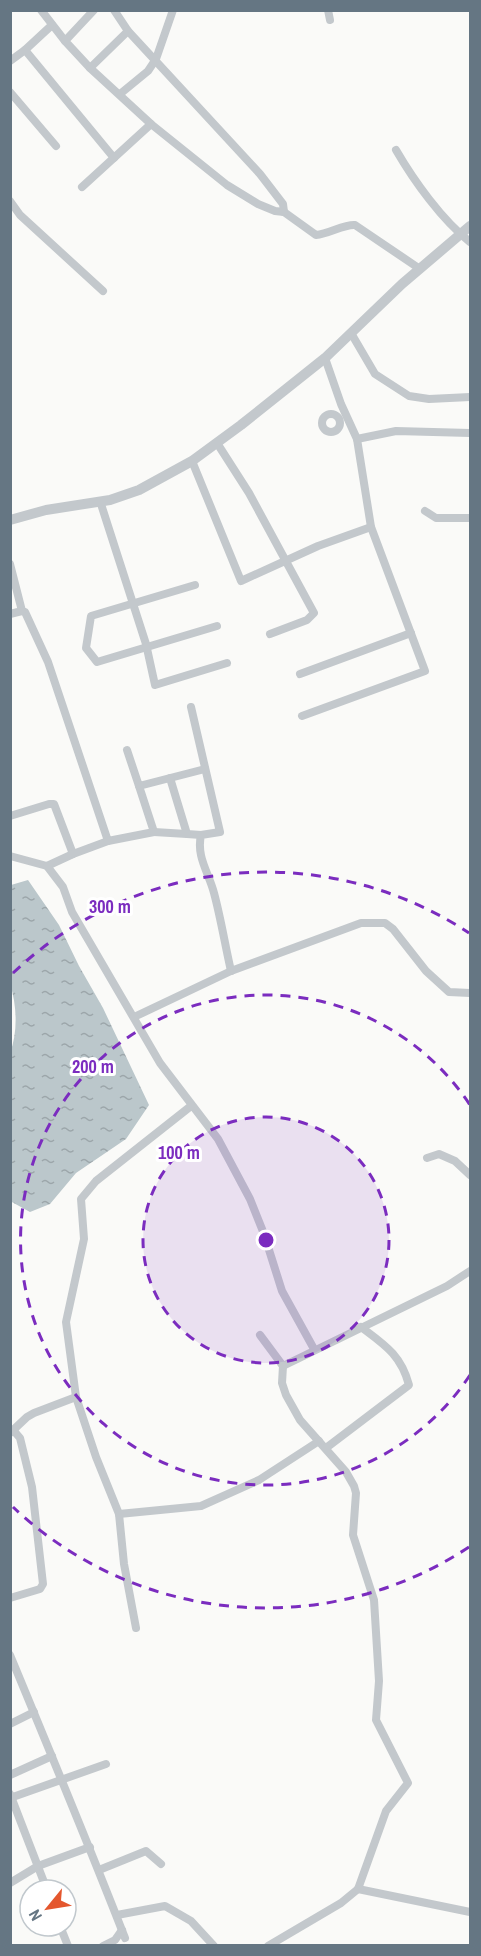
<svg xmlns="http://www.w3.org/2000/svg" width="481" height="1956" font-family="'Archivo Narrow',sans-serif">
  <defs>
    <pattern id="water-ripples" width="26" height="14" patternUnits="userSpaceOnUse" patternTransform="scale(1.5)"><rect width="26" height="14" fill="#bbc7cb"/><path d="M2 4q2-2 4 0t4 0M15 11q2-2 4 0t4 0" fill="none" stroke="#9ca6aa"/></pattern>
  </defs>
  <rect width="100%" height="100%" fill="#fafaf8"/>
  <!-- water -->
  <path fill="url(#water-ripples)" d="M28,880l31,45 20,41 24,42 46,97 -23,34 -50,34 -26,31 -20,8 -20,-11v-148c8,-21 7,-48 0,-69l1,-99z"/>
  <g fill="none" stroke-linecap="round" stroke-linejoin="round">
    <!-- minor -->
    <g stroke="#c3c8cc" stroke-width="8">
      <path d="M41,10l24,31"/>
      <path d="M94,10l-29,31 25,27 61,56 76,61 31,19 17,7 9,1 32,23c13,-1 28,-11 39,-10l65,44"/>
      <path d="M114,10l14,21 132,143 23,30 1,8"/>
      <path d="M328,10l2,10"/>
      <path d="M25,50l27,-25"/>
      <path d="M10,61l15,-11 89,108"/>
      <path d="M90,68l38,-37"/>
      <path d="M10,92l46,54"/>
      <path d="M120,94l28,-23 8,-12 17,-49"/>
      <path d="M396,150c18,31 46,70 74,92"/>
      <path d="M82,187l69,-63"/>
      <path d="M10,201l10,14 83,76"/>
      <path d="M351,333l24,41 34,22 20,3 41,-2"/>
      <circle cx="331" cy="423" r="9"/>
      <path d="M357,439l39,-8 74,2"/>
      <path d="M217,443l32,50 65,120 -7,7 -37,14"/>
      <path d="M192,461l49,120 77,-35 53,-19"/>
      <path d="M100,501l46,143 9,41 72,-22"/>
      <path d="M425,511l11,7h34"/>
      <path d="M10,564l12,47 3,1 23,50 60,179 46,-9 -15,-46"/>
      <path d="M195,585l-104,31 -5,32 11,14 120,-36"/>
      <path d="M10,614l12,-3"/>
      <path d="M300,674l111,-41"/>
      <path d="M191,707l29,125 -19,3c-5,22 8,38 13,58 7,26 11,52 17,78"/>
      <path d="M302,716l123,-45 -54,-144 -14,-88 -16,-35 -16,-46"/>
      <path d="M127,750l12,36 66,-17"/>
      <path d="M170,778l17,56 14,1"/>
      <path d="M10,816l39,-12h5l19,50"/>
      <path d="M154,832l33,2"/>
      <path d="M10,856l37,10 16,21 9,25 88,151 58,76 32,60 14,35 18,57 32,58"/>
      <path d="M47,866l26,-12 35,-13"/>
      <path d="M134,1017l97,-46 130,-48h24l8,6 33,42 23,21 21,1"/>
      <path d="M427,1158l12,-4 16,7 15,14"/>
      <path d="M260,1335l23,31 -1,17 4,12 14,25 46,52 8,14 2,7 -3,42 21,65 5,81 -3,39 32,63 -22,28 -28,78 -17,14 -73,43"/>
      <path d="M283,1366l164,-80 23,-15"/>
      <path d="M76,1397l-10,-75 18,-83 -3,-40 15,-18 95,-75"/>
      <path d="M10,1433l17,-16 7,-4 42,-16 20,60 23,57 5,50 12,64"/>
      <path d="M326,1448l83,-63c-8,-30 -24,-40 -48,-58"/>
      <path d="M119,1514l82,-8 58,-26 60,-39"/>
      <path d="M10,1598l30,-9 3,-5 -11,-97 -12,-49 -6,-7"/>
      <path d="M10,1655c39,94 78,188 115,283"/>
      <path d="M10,1724l24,-12"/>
      <path d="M10,1775l42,-19"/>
      <path d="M10,1794l37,96"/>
      <path d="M10,1798l96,-34"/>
      <path d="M99,1870l47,-19 15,13"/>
      <path d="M10,1883l28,-17 52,-19"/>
      <path d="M358,1889l112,23"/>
      <path d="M117,1915l48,-9 26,15 23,25"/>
      <path d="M60,1926l8,20"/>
      <path d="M103,1946l12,-6 7,-10"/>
    </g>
    <!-- tertiary -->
    <path stroke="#c3c8cc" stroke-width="10" d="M10,520l36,-10 64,-10 29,-10 53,-29 49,-36 84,-67 77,-74 68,-58"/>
  </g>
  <!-- distance rings -->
  <circle cx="266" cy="1240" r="123" fill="#7b2cbf" fill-opacity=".12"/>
  <g fill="none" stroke="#7b2cbf" stroke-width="3" stroke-dasharray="10 8">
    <circle cx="266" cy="1240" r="123"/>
    <path d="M470 1375A245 245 0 1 1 470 1105"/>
    <path d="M469 1547A368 368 0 0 1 13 1507M13 973A368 368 0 0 1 469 933"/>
  </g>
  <circle cx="266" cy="1240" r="9" fill="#7b2cbf" stroke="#fff" stroke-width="3"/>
  <g font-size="18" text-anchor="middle" font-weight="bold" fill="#7b2cbf" stroke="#fff" stroke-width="6" stroke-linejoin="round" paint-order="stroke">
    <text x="110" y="913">300 m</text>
    <text x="93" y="1073">200 m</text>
    <text x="179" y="1159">100 m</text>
  </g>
  <!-- border -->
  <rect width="481" height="1956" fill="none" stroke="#657683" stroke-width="24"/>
  <!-- north arrow -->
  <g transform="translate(48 1908) rotate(240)"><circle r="28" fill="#ffffff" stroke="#c1c8cd" stroke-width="1.5"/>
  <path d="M0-4.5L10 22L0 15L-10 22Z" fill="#e4572e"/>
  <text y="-9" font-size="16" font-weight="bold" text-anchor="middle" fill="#657683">N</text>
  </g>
</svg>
